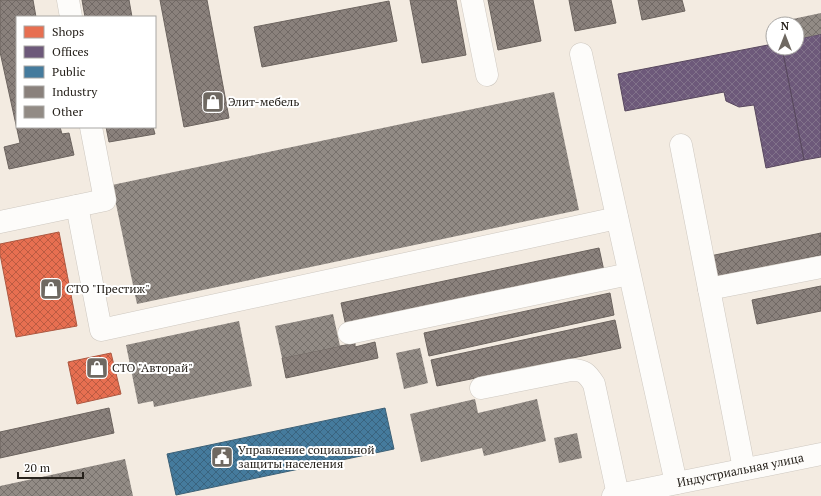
<svg xmlns="http://www.w3.org/2000/svg" width="821" height="496" font-family="'PT Serif',serif">
  <defs>
    <pattern id="shops-cross-hatch" width="8" height="8" patternUnits="userSpaceOnUse"><rect width="8" height="8" fill="#e76f51"/><path d="M0 0l8 8M0 8l8-8" fill="none" stroke="#bb5b42"/></pattern>
    <pattern id="offices-cross-hatch" width="8" height="8" patternUnits="userSpaceOnUse"><rect width="8" height="8" fill="#6d597a"/><path d="M0 0l8 8M0 8l8-8" fill="none" stroke="#81728a"/></pattern>
    <pattern id="public-cross-hatch" width="8" height="8" patternUnits="userSpaceOnUse"><rect width="8" height="8" fill="#457b9d"/><path d="M0 0l8 8M0 8l8-8" fill="none" stroke="#3a647f"/></pattern>
    <pattern id="industry-cross-hatch" width="8" height="8" patternUnits="userSpaceOnUse"><rect width="8" height="8" fill="#8a817c"/><path d="M0 0l8 8M0 8l8-8" fill="none" stroke="#716965"/></pattern>
    <pattern id="building-cross-hatch" width="8" height="8" patternUnits="userSpaceOnUse"><rect width="8" height="8" fill="#928b85"/><path d="M0 0l8 8M0 8l8-8" fill="none" stroke="#77716c"/></pattern>
  </defs>
  <rect width="100%" height="100%" fill="#f3ebe1"/>
  <!-- shops -->
  <g fill="url(#shops-cross-hatch)" stroke="#ad5841">
    <path d="M59,232l18,94 -61,11 -16,-83v-10z"/>
    <path d="M111,353l10,41 -44,10 -9,-42z"/>
  </g>
  <!-- offices -->
  <g fill="url(#offices-cross-hatch)" stroke="#58485e">
    <path d="M821,34v123l-17,3 -22,-112h15v-9z"/>
    <path d="M773,44v4h9l22,112 -38,8 -12,-63 -15,2 -13,-6 -2,-9 -99,19 -7,-37z"/>
  </g>
  <!-- public -->
  <path fill="url(#public-cross-hatch)" stroke="#3c6076" d="M385,408l9,41 -218,46 -9,-41z"/>
  <!-- industry -->
  <g fill="url(#industry-cross-hatch)" stroke="#6c645f">
    <path d="M0,0h33l3,17h-19v110h43l2,7 7,-1 5,22 -65,14 -5,-22 16,-4 -20,-91z"/>
    <path d="M82,0h47l3,17h-47z"/>
    <path d="M160,0h47l22,118 -45,9z"/>
    <path d="M410,0h46l10,55 -44,8z"/>
    <path d="M488,0h45l8,41 -43,9z"/>
    <path d="M569,0h42l5,23 -41,8z"/>
    <path d="M638,0h44l3,11 -43,9z"/>
    <path d="M389,1l8,40 -135,26 -8,-40z"/>
    <path d="M106,127h47l2,7 -46,8z"/>
    <path d="M821,233v22l-106,22 -5,-21z"/>
    <path d="M599,248l5,23 -258,55 -5,-23z"/>
    <path d="M821,286v25l-64,13 -5,-24z"/>
    <path d="M610,293l4,22 -185,41 -5,-23z"/>
    <path d="M615,320l6,28 -184,38 -6,-26z"/>
    <path d="M375,342l3,16 -92,20 -4,-20 73,-15v4z"/>
    <path d="M109,408l5,25 -114,25v-26z"/>
  </g>
  <!-- building -->
  <g fill="url(#building-cross-hatch)">
    <path d="M821,13v21l-24,5v-15h-8l-1,-4z"/>
    <path d="M554,92l25,118 -442,94 -25,-119z"/>
    <path d="M333,314l7,32 -58,12 -7,-32z"/>
    <path d="M239,321l13,65 -98,21 -1,-6 -15,3 -12,-59z"/>
    <path d="M420,348l8,35 -24,6 -8,-36z"/>
    <path d="M475,399l3,14 59,-14 9,42 -62,15 -2,-8 -61,14 -11,-48z"/>
    <path d="M577,433l5,25 -23,5 -5,-25z"/>
    <path d="M125,459l8,37h-133v-10z"/>
  </g>
  <g fill="none" stroke-linecap="round" stroke-linejoin="round">
    <!-- minor casing -->
    <g stroke="#cec8c0" stroke-width="23">
      <g id="minor">
        <path d="M68,0l3,17"/>
        <path d="M472,0l15,75"/>
        <path d="M581,54l95,429"/>
        <path d="M681,145l63,324"/>
        <path d="M77,206l24,124 516,-112"/>
        <path d="M0,222l105,-22 -14,-73"/>
        <path d="M709,289l112,-22"/>
        <path d="M349,333l280,-59"/>
        <path d="M481,388l90,-18c13,0 16,3 23,14l24,111"/>
        <path id="s1" d="M613,496l208,-42"/>
      </g>
    </g>
    <!-- minor -->
    <use href="#minor" stroke="#fdfcfa" stroke-width="22"/>
  </g>
  <!-- icons -->
  <defs>
    <g id="shop-square" transform="scale(1.15)"><rect x="-9" y="-9" width="18" height="18" rx="4" fill="#6e6861" stroke="#fff"/><path d="M-5-2.5h2.3a2.7 3.5 0 0 1 5.4 0H5L5.5 6h-11ZM-1.5-2.5h3a1.5 2.3 0 0 0-3 0Z" fill="#fff"/></g>
    <g id="civic-square" transform="scale(1.15)"><rect x="-9" y="-9" width="18" height="18" rx="4" fill="#6e6861" stroke="#fff"/><path d="M-.6-6.5H3V-4.5H.6V-3L4-1V1h2V6H-6V1h2V-1L-.6-3ZM-1.2 2.5V6h2.4V2.5Z" fill="#fff"/></g>
  </defs>
  <g fill-rule="evenodd">
    <use href="#shop-square" x="213" y="102"/>
    <use href="#shop-square" x="51" y="289"/>
    <use href="#shop-square" x="97" y="368"/>
    <use href="#civic-square" x="222" y="457"/>
  </g>
  <g text-anchor="middle" stroke-width="4" stroke-linejoin="round" paint-order="stroke">
    <!-- poi labels -->
    <g font-size="12" fill="#27221c" stroke="#fff" text-anchor="start">
      <text x="228" y="106">Элит-мебель</text>
      <text x="66" y="293">СТО "Престиж"</text>
      <text x="112" y="372">СТО "Авторай"</text>
      <text x="238" y="454">Управление социальной<tspan x="238" dy="14">защиты населения</tspan></text>
    </g>
    <!-- street labels -->
    <g font-size="12" fill="#27221c" stroke="#fff">
      <text dy="4" stroke="none"><textPath href="#s1" startOffset="130">Индустриальная улица</textPath></text>
    </g>
  </g>
  <!-- legend -->
  <rect x="16" y="16" width="140" height="112" fill="#ffffff" stroke="#a9a7a4"/>
  <rect x="24" y="26" width="20" height="12" fill="#e76f51" stroke="#a9a7a4"/>
  <text x="52" y="36" font-size="12" fill="#27221c">Shops</text>
  <rect x="24" y="46" width="20" height="12" fill="#6d597a" stroke="#a9a7a4"/>
  <text x="52" y="56" font-size="12" fill="#27221c">Offices</text>
  <rect x="24" y="66" width="20" height="12" fill="#457b9d" stroke="#a9a7a4"/>
  <text x="52" y="76" font-size="12" fill="#27221c">Public</text>
  <rect x="24" y="86" width="20" height="12" fill="#8a817c" stroke="#a9a7a4"/>
  <text x="52" y="96" font-size="12" fill="#27221c">Industry</text>
  <rect x="24" y="106" width="20" height="12" fill="#928b85" stroke="#a9a7a4"/>
  <text x="52" y="116" font-size="12" fill="#27221c">Other</text>
  <!-- north arrow -->
  <g transform="translate(785 36)"><circle r="19" fill="#ffffff" stroke="#a9a7a4"/>
  <path d="M0-3L7 15L0 10L-7 15Z" fill="#6e6861"/>
  <text y="-6" font-size="11" font-weight="bold" text-anchor="middle" fill="#27221c">N</text>
  </g>
  <!-- scale -->
  <path d="M18 472v6h65v-6" fill="none" stroke="#27221c" stroke-width="2"/>
  <text x="24" y="472" font-size="12" fill="#27221c" stroke="#ffffff" stroke-width="3" paint-order="stroke">20 m</text>
</svg>
